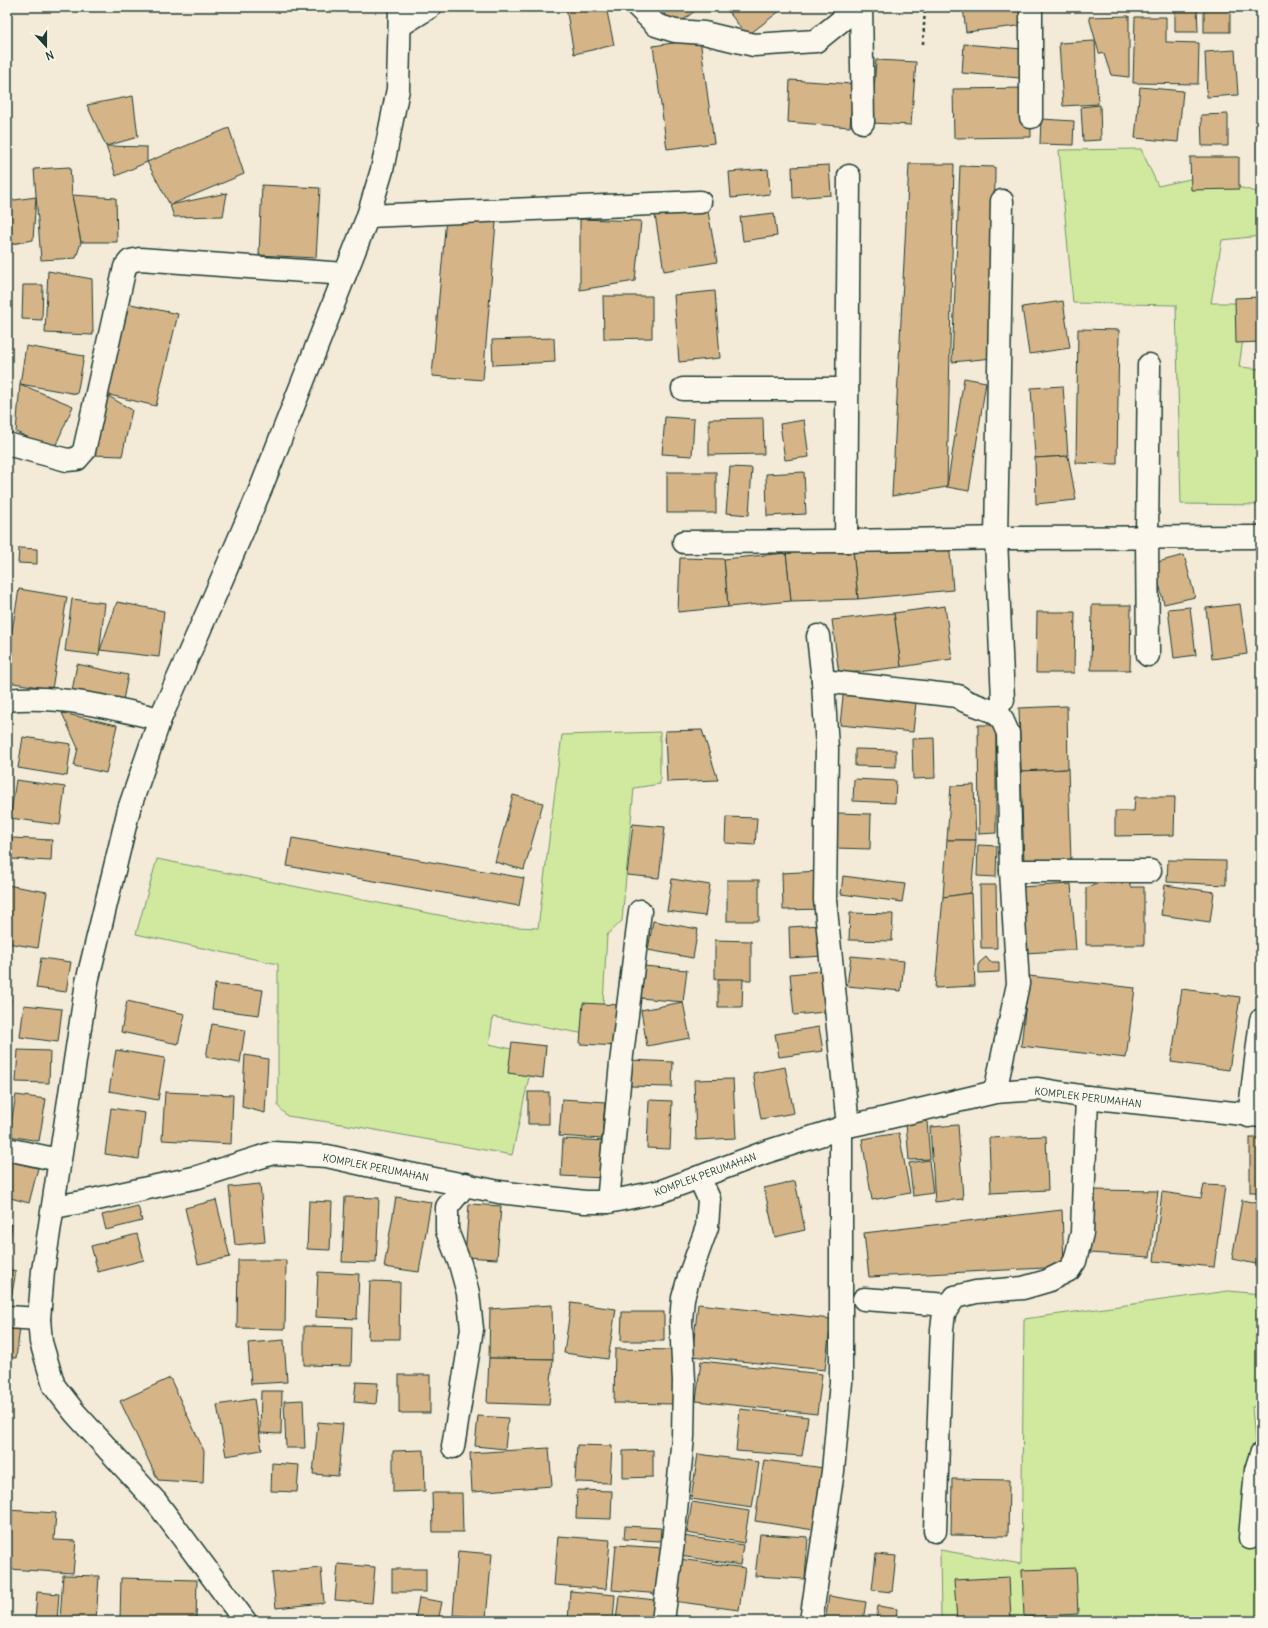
<svg xmlns="http://www.w3.org/2000/svg" width="1268" height="1628" font-family="Delius,sans-serif">
  <rect width="100%" height="100%" fill="#f3ead8"/>
  <filter id="ink" filterUnits="userSpaceOnUse"><feTurbulence type="fractalNoise" baseFrequency=".025" numOctaves="2"/><feDisplacementMap in="SourceGraphic" scale="8" xChannelSelector="R" yChannelSelector="G"/><feConvolveMatrix kernelMatrix="1 2 1 2 8 2 1 2 1" color-interpolation-filters="sRGB"/></filter>
  <g filter="url(#ink)">
    <!-- green -->
    <g fill="#d0e99f" stroke="#78936a">
      <path d="M1141,149l17,37 41,-9 62,16v43l-39,4 -11,63h37l-9,64 22,2v136l-80,-1 -5,-199 -103,-2 -14,-153z"/>
      <path d="M660,732v52l-26,4 -12,133 -15,14 -6,102 -108,-20 -4,27 45,10 -22,101 -164,-30 -61,-9 -9,-10v-142l-142,-30 21,-75 337,67 44,2 24,-193z"/>
      <path d="M1228,1291l33,3v112l-9,1 9,108v106h-320l-1,-71 81,14 3,-245z"/>
    </g>
    <!-- building -->
    <g fill="#d5b588" stroke="#1f3d34">
      <path d="M566,7h40l8,38 -40,9z"/>
      <path d="M659,7h41l-26,20z"/>
      <path d="M725,7h60l-38,29z"/>
      <path d="M963,7h61l2,18 -60,7z"/>
      <path d="M1175,7h22l1,25h-23z"/>
      <rect x="1204" y="7" width="26" height="25"/>
      <path d="M1129,16v61l-18,-2 -7,-21 -5,-1 -10,-36z"/>
      <path d="M1135,17h31v25l33,1 -1,41 -65,-1z"/>
      <path d="M700,39l14,104 -47,6 -14,-103z"/>
      <path d="M1095,41l3,63 -35,2 -4,-63z"/>
      <path d="M964,44l58,5 -2,29 -58,-5z"/>
      <path d="M1235,50l3,45 -31,2 -2,-45z"/>
      <path d="M876,60l40,2 -5,63 -39,-2z"/>
      <path d="M790,80l63,4 -3,43 -62,-5z"/>
      <path d="M1140,87l43,4 -5,51 -43,-4z"/>
      <path d="M1030,88l1,49 -77,1 -1,-49z"/>
      <path d="M133,96l5,41 -32,9 -19,-41z"/>
      <path d="M1100,105l1,35 -18,1 -2,-34z"/>
      <path d="M1228,114v32h-26l-1,-31z"/>
      <path d="M1041,119l33,2 -1,24 -33,-1z"/>
      <path d="M229,128l15,46 -74,31 -23,-43z"/>
      <rect x="1258" y="130" width="3" height="28"/>
      <path d="M106,146l41,1v15l-31,14z"/>
      <path d="M1190,157h49v32l-48,1z"/>
      <path d="M909,164h45l-7,323 -55,9z"/>
      <path d="M829,165l2,30 -38,3 -1,-31z"/>
      <path d="M960,166l35,1 -2,191 -41,4z"/>
      <path d="M70,167l2,28 9,47 -5,16 -35,2 -7,-91z"/>
      <path d="M768,169l2,25 -39,4 -2,-26z"/>
      <path d="M262,185l58,3 -4,70 -57,-3z"/>
      <path d="M227,193l-4,23 -49,1 -4,-12z"/>
      <path d="M72,195l44,3 1,44h-36z"/>
      <path d="M36,197l-3,43 -21,4 -5,-25v-18z"/>
      <path d="M707,206l10,56 -53,9 -9,-56z"/>
      <path d="M774,213l3,23 -34,5 -3,-24z"/>
      <path d="M446,218l50,4 -13,158 -51,-4z"/>
      <path d="M580,219l61,2 -6,60 -55,9z"/>
      <path d="M48,271l44,8 1,56 -48,-2z"/>
      <path d="M23,285h20l-1,35 -20,-1z"/>
      <path d="M715,291l5,67 -41,4 -5,-67z"/>
      <path d="M603,296h49v42l-48,1z"/>
      <path d="M1261,297v45l-25,1 -1,-45z"/>
      <path d="M1063,301l7,47 -41,6 -7,-47z"/>
      <path d="M126,303l52,11 -22,92 -51,-12z"/>
      <path d="M1078,329l41,1 -2,134 -41,-1z"/>
      <path d="M554,338l1,24 -62,3 -1,-25z"/>
      <path d="M26,346l58,10 -7,38 -57,-10z"/>
      <path d="M964,378l22,4 -17,109 -22,-4z"/>
      <path d="M20,384l53,22 -19,43 -38,-17z"/>
      <path d="M1063,386l5,70 -33,2 -4,-70z"/>
      <path d="M105,394l27,16 -10,46 -30,-1z"/>
      <path d="M665,417l29,2 -2,37 -30,-2z"/>
      <path d="M763,418l1,36 -55,1v-36z"/>
      <path d="M804,420l5,37 -24,3 -5,-36z"/>
      <path d="M1068,456l8,44 -40,4 -1,-46z"/>
      <path d="M730,467l22,1 -3,47 -23,-2z"/>
      <rect x="667" y="472" width="49" height="41"/>
      <path d="M804,472l2,42 -39,2 -1,-42z"/>
      <path d="M949,541l4,49 -95,9 -5,-49z"/>
      <path d="M19,548l18,1v15l-19,-1z"/>
      <path d="M853,550l5,49 -67,2 -5,-48z"/>
      <path d="M786,553l5,48 -63,6 -4,-48z"/>
      <path d="M1184,555l11,42 -31,7 -10,-41z"/>
      <path d="M680,558l44,1 4,48 -50,5z"/>
      <path d="M19,589l48,8 -15,92 -45,-7v-22z"/>
      <path d="M72,599l33,4 -6,52 -34,-4z"/>
      <path d="M117,602l47,9 -5,46 -59,-7z"/>
      <path d="M1240,604l7,50 -35,5 -6,-51z"/>
      <path d="M1092,605h39l-1,65h-39z"/>
      <path d="M945,606l7,53 -51,8 -7,-54z"/>
      <path d="M1190,607l6,48 -22,3 -6,-49z"/>
      <path d="M1037,612h38l-1,61h-38z"/>
      <path d="M894,613l7,54 -62,7 -7,-54z"/>
      <path d="M77,664l51,11 -5,25 -51,-9z"/>
      <path d="M844,687l73,6 -4,39 -73,-7z"/>
      <path d="M1067,706l1,63 -47,2 -2,-63z"/>
      <path d="M62,713l55,12 -11,48 -32,-7 4,-18z"/>
      <path d="M978,725h18v108l-17,1z"/>
      <path d="M702,730l16,50 -51,2 -2,-51z"/>
      <path d="M23,737l48,7 -4,32 -49,-8z"/>
      <path d="M934,738l1,40 -22,1 -1,-40z"/>
      <path d="M855,749l41,1v17l-41,-1z"/>
      <path d="M1068,769l3,93 -47,2 -3,-93z"/>
      <path d="M854,779l42,2 -1,22 -42,-2z"/>
      <path d="M16,780l49,7 -5,38 -50,-7z"/>
      <path d="M974,785l2,55h-29l4,-54z"/>
      <path d="M513,795l30,8 -19,67 -29,-8z"/>
      <path d="M1135,797h40l-1,38 -59,1v-25h19z"/>
      <path d="M836,813l35,1 -1,35 -35,-1z"/>
      <path d="M726,817l31,1 -2,27 -30,-2z"/>
      <path d="M633,824l32,3 -6,51 -32,-3z"/>
      <path d="M12,838l40,2 -1,21 -40,-2z"/>
      <path d="M292,838l232,40 -5,28 -232,-40z"/>
      <path d="M947,840h29l-5,53 -28,4z"/>
      <path d="M978,845l19,1 -1,31 -19,-1z"/>
      <path d="M1168,860l58,1v24l-59,-3z"/>
      <path d="M821,871l1,38 -39,1 -1,-37z"/>
      <path d="M1097,874h33v13h14v58h-58v-57l11,-4z"/>
      <path d="M843,876l62,8 -3,18 -61,-8z"/>
      <path d="M672,879l38,6 -5,31 -38,-5z"/>
      <rect x="727" y="880" width="32" height="41"/>
      <path d="M1071,884l5,66 -51,3 -5,-66z"/>
      <path d="M7,885l40,7 -9,56 -31,-5z"/>
      <path d="M980,885h16l1,63h-16z"/>
      <path d="M1165,885l49,7 -4,30 -49,-7z"/>
      <path d="M971,893l4,93 -40,2 8,-91z"/>
      <path d="M850,913l43,1 -1,27 -43,-1z"/>
      <path d="M653,921l45,8 -5,29 -45,-8z"/>
      <path d="M821,925l2,31 -33,2 -1,-31z"/>
      <path d="M715,940l36,1v39l-36,-1z"/>
      <path d="M851,956l53,5 -3,30 -54,-5z"/>
      <path d="M986,957l4,5h9v10l-20,1v-10z"/>
      <path d="M41,958l30,4 -5,30 -30,-4z"/>
      <path d="M644,966l43,4 -4,32 -43,-4z"/>
      <path d="M821,971l4,41 -31,3 -4,-41z"/>
      <path d="M1029,976l106,12 -9,70 -105,-12z"/>
      <path d="M718,979h25l-1,28h-24z"/>
      <path d="M215,984l48,6 -4,25 -47,-6z"/>
      <path d="M1182,989l58,8 -11,73 -58,-8z"/>
      <path d="M7,998l4,1 -4,30z"/>
      <path d="M127,1001l58,13 -7,30 -57,-12z"/>
      <path d="M683,1002l7,36 -43,8 -6,-36z"/>
      <path d="M583,1003l37,2 -2,41 -38,-2z"/>
      <path d="M24,1005l38,4 -4,33 -38,-5z"/>
      <path d="M212,1024l33,6 -5,33 -34,-6z"/>
      <path d="M819,1027l4,24 -44,6 -4,-23z"/>
      <path d="M512,1042l34,4 -3,32 -35,-5z"/>
      <path d="M18,1050l32,1 -1,32 -33,-1z"/>
      <path d="M116,1050l49,8 -7,42 -49,-9z"/>
      <path d="M245,1055l23,4 -3,54 -23,-6z"/>
      <path d="M629,1060l44,2 -1,25 -44,-1z"/>
      <path d="M785,1067l9,46 -33,6 -8,-46z"/>
      <path d="M733,1079l3,59 -40,2 -2,-60z"/>
      <path d="M165,1092l68,3 -2,49 -69,-4z"/>
      <rect x="528" y="1092" width="21" height="32"/>
      <path d="M16,1095l30,4 -7,42 -30,-5z"/>
      <path d="M562,1099l43,3 -3,37 -43,-3z"/>
      <path d="M649,1100l23,1 -2,48 -23,-1z"/>
      <path d="M111,1108l34,5 -6,46 -34,-5z"/>
      <path d="M927,1121l3,38 -21,1 -3,-37z"/>
      <path d="M958,1125l5,74 -28,3 -5,-75z"/>
      <path d="M899,1133l11,60 -38,7 -10,-61z"/>
      <path d="M1046,1136l2,54 -57,3 -2,-55z"/>
      <rect x="1250" y="1138" width="11" height="54"/>
      <path d="M563,1139l44,2 -2,37 -44,-2z"/>
      <path d="M929,1160l4,33 -20,3 -4,-33z"/>
      <path d="M7,1161l31,7 -9,35 -22,-6z"/>
      <path d="M795,1181l10,49 -30,7 -11,-49z"/>
      <path d="M260,1184l5,58 -30,3 -6,-58z"/>
      <path d="M1204,1185l21,1 -11,81 -60,-6 8,-69 39,6z"/>
      <path d="M1092,1190l66,1 -8,66 -61,-4z"/>
      <path d="M345,1197l34,1 -3,65 -34,-1z"/>
      <path d="M396,1197l35,5 -12,70 -35,-5z"/>
      <path d="M216,1200l14,57 -32,7 -13,-56z"/>
      <path d="M1242,1200l19,4v61l-29,-6z"/>
      <path d="M309,1201l23,1 -2,48 -23,-1z"/>
      <path d="M469,1204l32,2 -4,53 -32,-2z"/>
      <path d="M138,1206l4,15 -36,9 -4,-15z"/>
      <path d="M1062,1210l2,57 -195,10 -5,-44z"/>
      <path d="M7,1224h5l-4,32h-1z"/>
      <path d="M137,1234l7,26 -46,12 -7,-26z"/>
      <path d="M238,1260h48l-1,69 -48,-1z"/>
      <path d="M7,1269l9,2 -7,39 -2,-1z"/>
      <path d="M318,1272l41,2 -2,45 -41,-2z"/>
      <path d="M370,1281l30,1 -1,57h-31z"/>
      <path d="M571,1303l45,6 -8,50 -44,-6z"/>
      <path d="M698,1304l133,15 -6,51 -133,-14z"/>
      <path d="M552,1305l1,54 -64,-1 1,-49z"/>
      <path d="M622,1312h42v29h-43z"/>
      <path d="M304,1326l48,1 -1,39 -47,-1z"/>
      <path d="M7,1327l13,1 -4,30 -9,-1z"/>
      <path d="M284,1340l3,42 -36,2 -3,-41z"/>
      <path d="M615,1349l62,1 -1,54 -62,-1z"/>
      <path d="M489,1358l64,1 -4,46 -62,-2z"/>
      <path d="M701,1361l121,13 -5,40 -121,-13z"/>
      <path d="M7,1371l5,1 -4,28h-1z"/>
      <rect x="399" y="1375" width="31" height="38"/>
      <path d="M170,1378l34,73 -1,32 -45,-3 -38,-79z"/>
      <path d="M356,1382l22,1 -2,21 -22,-2z"/>
      <path d="M261,1391h21l-1,43 -21,-1z"/>
      <path d="M254,1399l8,51 -36,6 -9,-51z"/>
      <path d="M303,1400l2,48h-19l-2,-47z"/>
      <path d="M740,1409l68,8 -6,39 -66,-5z"/>
      <path d="M478,1416l30,2 -3,31 -30,-3z"/>
      <path d="M318,1422l25,2 -5,52 -25,-2z"/>
      <path d="M577,1445l35,1 -2,37 -35,-1z"/>
      <path d="M549,1448l3,38 -80,6 -2,-39z"/>
      <path d="M424,1450l1,41 -32,1v-41z"/>
      <path d="M653,1450v27l-30,1v-27z"/>
      <path d="M698,1454l61,8 -7,46 -61,-9z"/>
      <path d="M764,1460l60,8 -10,62 -59,-9z"/>
      <path d="M272,1463l27,2 -2,27 -26,-1z"/>
      <path d="M952,1479l57,1 -1,56 -57,-1z"/>
      <path d="M577,1490l35,1 -1,28 -35,-1z"/>
      <path d="M432,1493h30l1,39h-30z"/>
      <path d="M692,1502l57,9 -5,32 -57,-10z"/>
      <path d="M7,1510l49,3 -2,27 22,1 -3,32 -65,-4 2,-22h-3z"/>
      <path d="M625,1526l36,2 -1,13 -36,-2z"/>
      <path d="M760,1534l48,3 -3,42 -50,-3z"/>
      <path d="M558,1536l52,4 -4,49 -52,-4z"/>
      <path d="M683,1536l60,9 -3,20 -60,-9z"/>
      <path d="M616,1545l48,3 -3,46 -49,-4z"/>
      <path d="M458,1551l34,3 -6,64 -33,-3z"/>
      <path d="M876,1554l20,2 -4,36 -20,-2z"/>
      <path d="M679,1559l66,9 -6,42 -66,-9z"/>
      <path d="M338,1564l37,3 -3,36 -37,-3z"/>
      <path d="M321,1568l3,35 -48,5 -4,-35z"/>
      <path d="M1076,1568l2,46 -54,3 -2,-47z"/>
      <rect x="392" y="1569" width="34" height="23"/>
      <path d="M63,1575l36,1 -3,45h-36z"/>
      <path d="M1009,1577l2,44h-54l-3,-41z"/>
      <path d="M121,1578l76,2 -1,41h-76z"/>
      <path d="M570,1591l45,4 -2,26h-45z"/>
      <path d="M37,1592l22,2 -2,27h-22z"/>
      <path d="M619,1596l36,4 -2,21h-37z"/>
      <path d="M829,1596l37,6 -3,19h-38z"/>
      <path d="M419,1598l23,4 -4,19h-23z"/>
      <path d="M878,1606l19,3 -1,12h-20z"/>
      <path d="M669,1615l35,6h-36z"/>
      <path d="M720,1616l24,4v1h-25z"/>
    </g>
    <g fill="none" stroke-linecap="round" stroke-linejoin="round">
      <!-- street casing -->
      <g stroke="#1f3d34" stroke-width="25">
        <g id="street">
          <path d="M638,7l18,18 19,6 29,2 50,12 62,-4 42,-34"/>
          <path d="M861,7l2,115"/>
          <path d="M1031,7v110"/>
          <path d="M401,25l29,-18"/>
          <path d="M849,176l-3,365 161,-3 254,-1"/>
          <path d="M1002,201l-6,337 7,162"/>
          <path d="M368,216l332,-14"/>
          <path d="M683,389h164"/>
          <path d="M7,444l60,16 10,-1 7,-8 41,-184 5,-6 10,-2 205,15"/>
          <path d="M684,542l162,-1"/>
          <path d="M818,636l5,45 4,68 -2,151 23,226"/>
          <path d="M1148,655l-1,-118 2,-172"/>
          <path d="M823,681l135,15 7,5 27,10 9,6 7,16 3,138 7,113 -23,108"/>
          <path d="M7,700c52,-5 103,7 153,19"/>
          <path d="M1011,871h139"/>
          <path d="M1249,1116l12,-96"/>
          <path d="M7,1149l52,11"/>
          <path d="M608,1202l13,-139 19,-152"/>
          <path d="M54,1207l34,-6 110,-24 75,-24 54,3 53,12 119,24 86,10h23l54,-11 104,-39 82,-26 38,-8 109,-26 43,-3 49,8 174,19"/>
          <path d="M864,1299l85,6"/>
          <path d="M7,1317l32,2"/>
          <path d="M453,1447l19,-118 -4,-36 -8,-29 -13,-33v-24l19,-23"/>
          <path d="M935,1531l7,-202 2,-16 11,-16 21,-5 47,-4 24,-7 22,-11 6,-9 7,-28 5,-136"/>
          <path d="M1250,1538l6,-68 5,-16"/>
          <path d="M245,1621l-88,-118 -82,-90 -21,-27 -13,-44 -2,-23 4,-48 44,-289 42,-173 31,-90 52,-117 49,-114 107,-272 14,-46 16,-81 2,-82"/>
          <path d="M663,1621l10,-79 10,-105 1,-56 -3,-60 2,-23 6,-21 18,-50 2,-28 -10,-22"/>
          <path d="M811,1621l22,-150 8,-89v-254"/>
        </g>
      </g>
      <!-- path -->
      <path stroke="#1f3d34" stroke-width="2.5" stroke-dasharray="3 3" stroke-linecap="butt" d="M923,44l2,-37"/>
      <!-- street -->
      <use href="#street" stroke="#fbf7ec" stroke-width="22"/>
    </g>
  </g>
  <g text-anchor="middle" stroke-width="4" stroke-linejoin="round" paint-order="stroke">
    <!-- street labels -->
    <g font-size="10" fill="#1f3d34" stroke="#fbf7ec">
      <text transform="translate(1088 1097) rotate(7)" y="4">KOMPLEK PERUMAHAN</text>
      <text transform="translate(376 1167) rotate(11)" y="4">KOMPLEK PERUMAHAN</text>
      <text transform="translate(705 1174) rotate(-20)" y="4">KOMPLEK PERUMAHAN</text>
    </g>
  </g>
  <!-- margin -->
  <rect width="1268" height="1628" fill="none" stroke="#fbf7ec" stroke-width="24"/>
  <rect x="12" y="12" width="1244" height="1604" fill="none" stroke="#1f3d34" stroke-width="1.5" filter="url(#ink)"/>
  <!-- north arrow -->
  <g transform="translate(46 46) rotate(159)" stroke="#fbf7ec" stroke-width="3" paint-order="stroke">
  <path d="M0-3L7 15L0 10L-7 15Z" fill="#1f3d34"/>
  <text y="-6" font-size="11" font-weight="bold" text-anchor="middle" fill="#1f3d34">N</text>
  </g>
</svg>
